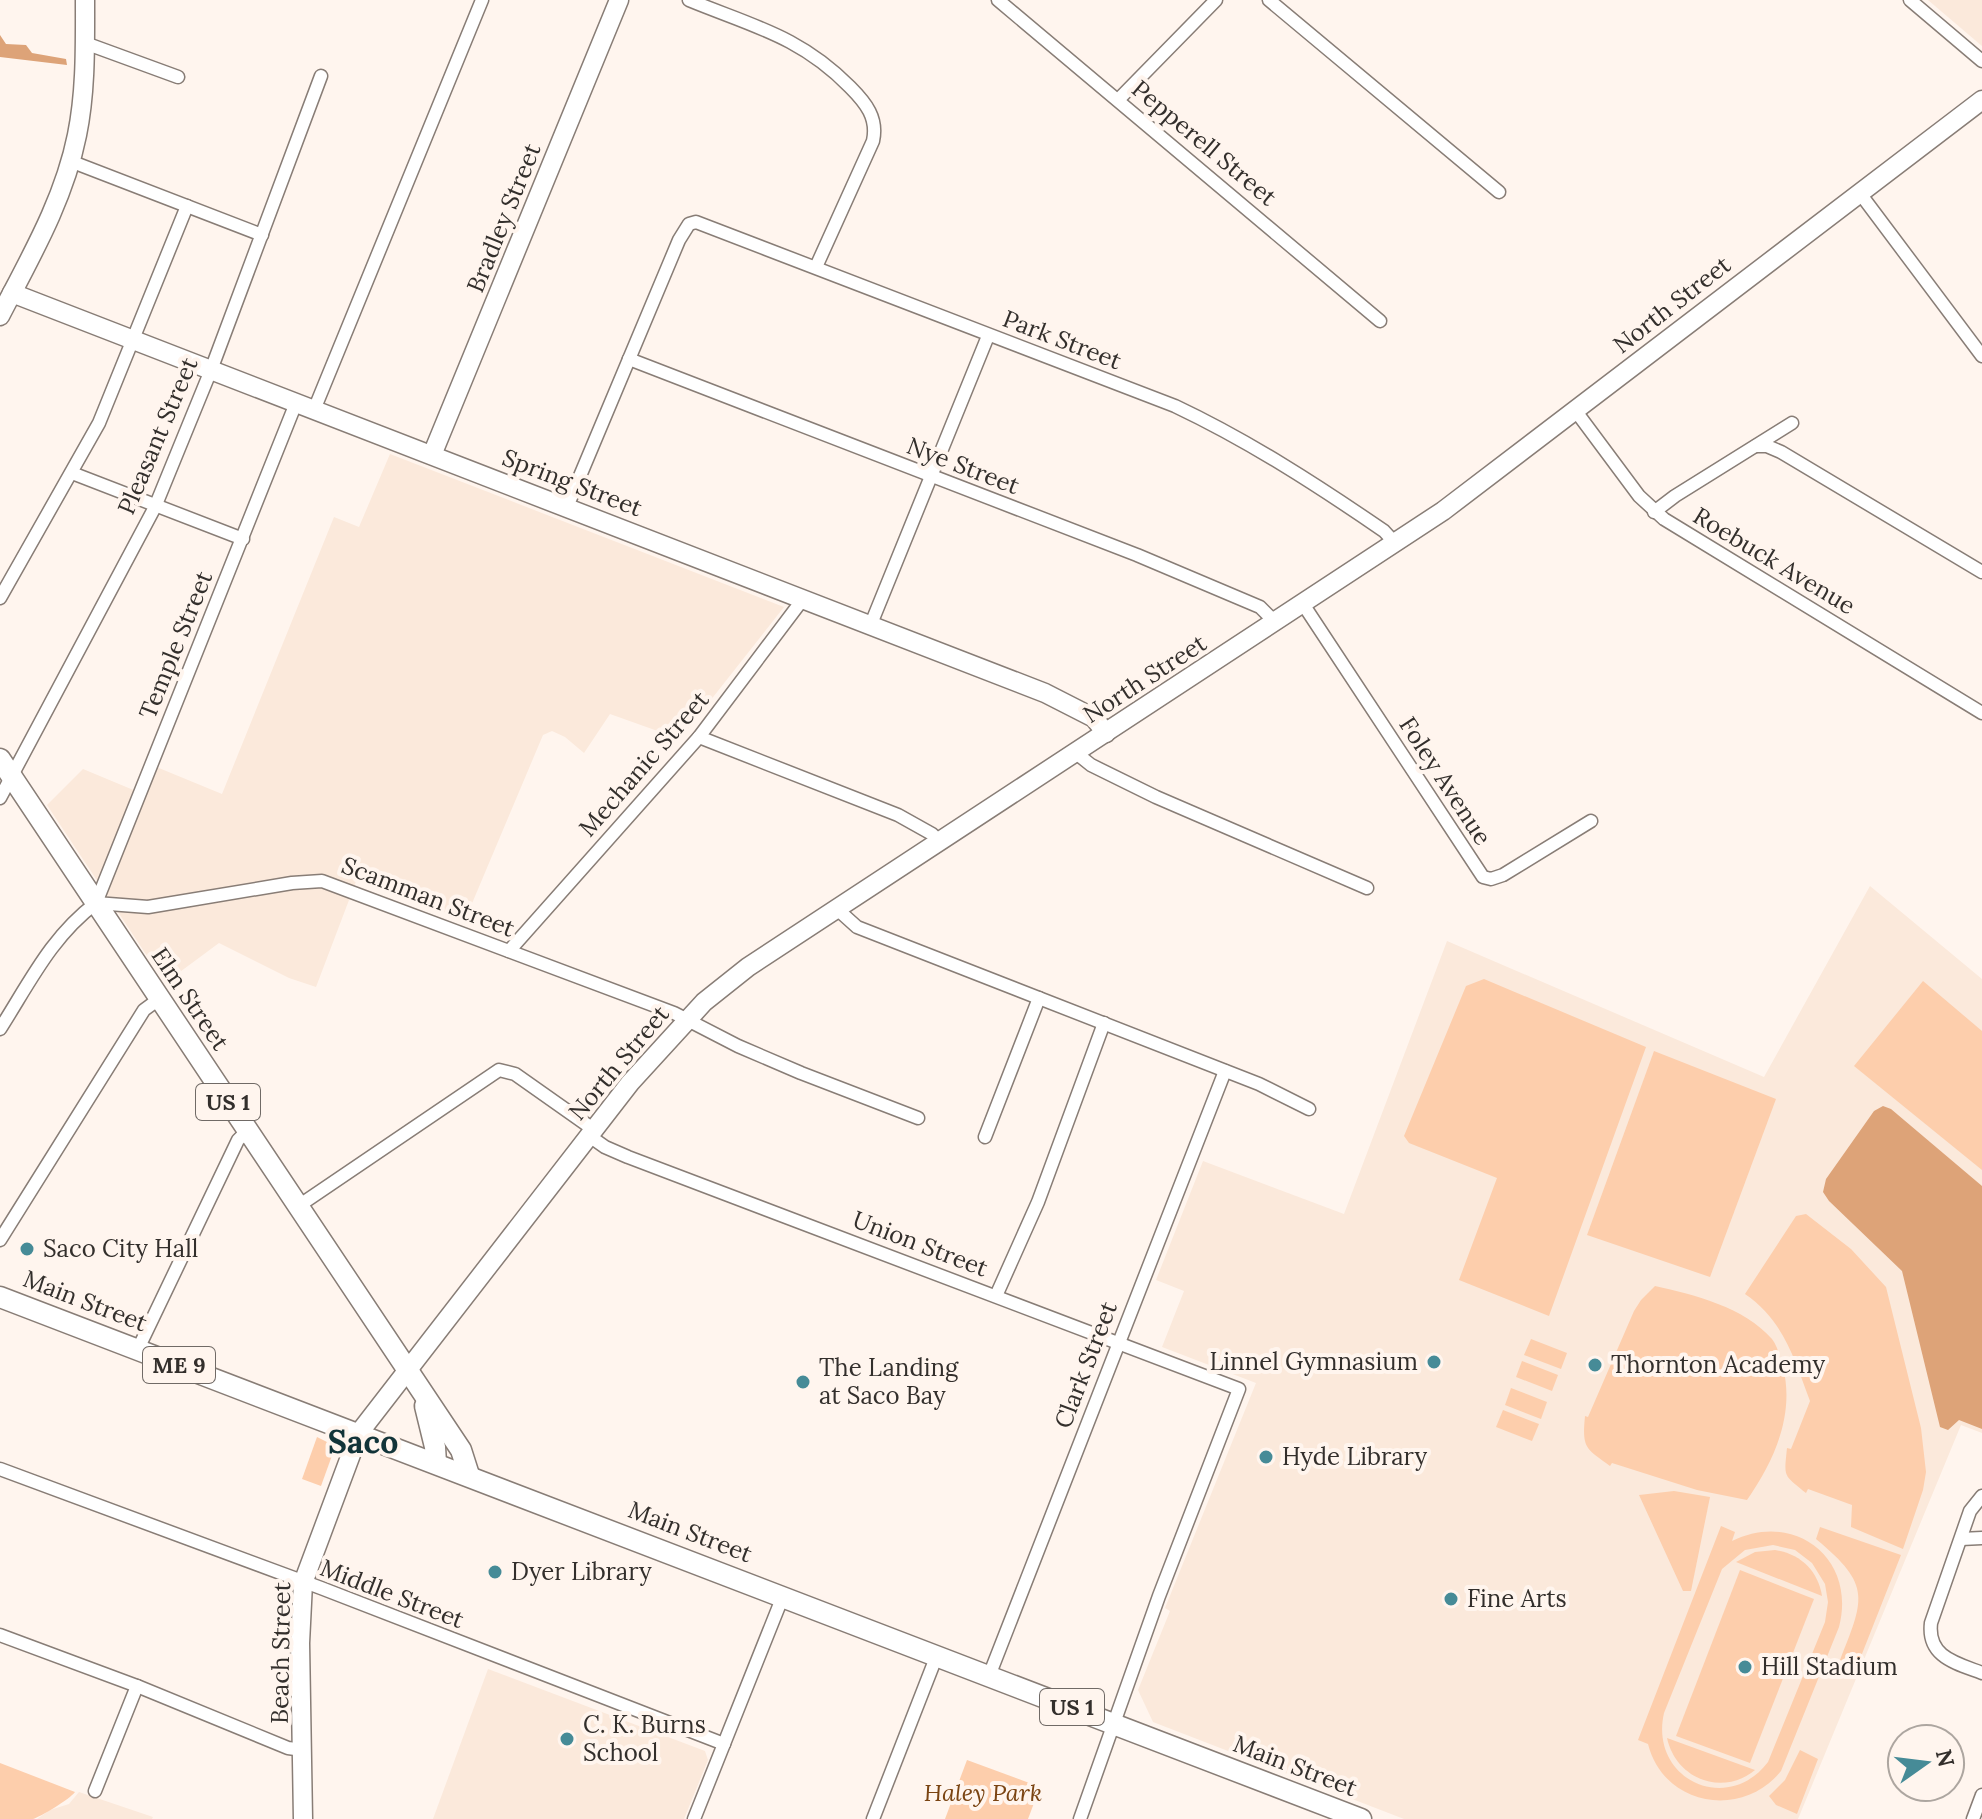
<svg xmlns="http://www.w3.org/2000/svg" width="1982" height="1819" font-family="Lora,serif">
  <rect width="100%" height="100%" fill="#fff5ee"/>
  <!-- built -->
  <g fill="#fbe9db">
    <path d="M1928,0h54v46z"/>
    <path d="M390,454l394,153 -104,132 -70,-25 -26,39 -19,-16 -13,-6 -9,4 -78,185 -108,-41 -41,108 -27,-9 -70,-35 -54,40 -118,-178 36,-36 60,25 11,-28 68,28 112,-277 25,10z"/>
    <path d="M1870,886l112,93v454l-21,-8 -163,394h-394l-251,-97 -15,-32 32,-79 -5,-3 91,-225 -94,-36 22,-56 -28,-11 47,-119 141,53 103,-273 317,136z"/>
    <path d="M488,1669l217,82 3,9 -24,59h-251z"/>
    <path d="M79,1792l74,25 -1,2h-115l13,-9 19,-6z"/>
  </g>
  <!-- green -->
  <g fill="#fdceac" fill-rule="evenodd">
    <path d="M1484,979l162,68 -97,269 -90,-36 38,-102 -88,-35 -5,-7 62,-150z"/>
    <path d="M1923,981l59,50v139l-128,-104z"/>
    <path d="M1654,1051l122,48 -66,178 -123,-42z"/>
    <path d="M1806,1214l45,35 35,38 35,141 5,44 -3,18 -20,59 -52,-22 1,-22 -44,-16 -2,4c-23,-19 -22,-15 -19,-45l4,1 19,-48c-16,-43 -26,-80 -65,-107l51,-78z"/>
    <path d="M1655,1286c40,9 89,21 117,53 6,8 8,19 11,28 12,48 -9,94 -36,133l-50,-10 -85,-27 -2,3c-25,-18 -28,-18 -25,-50l3,1 46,-106 7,-11z"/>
    <path d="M1531,1339l36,14 -6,16 -37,-14z"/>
    <path d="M1522,1361l36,14 -6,16 -36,-14z"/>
    <path d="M1511,1388l36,14 -6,17 -36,-14z"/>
    <path d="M1503,1410l36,14 -7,17 -36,-14z"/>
    <path d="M317,1437l16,8 1,5 -13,36 -19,-7z"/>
    <path d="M1674,1491l36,6 -19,94h-8l-44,-96z"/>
    <path d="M1721,1526l14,6 -3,9c62,-31 125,17 107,86l-58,144c-38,48 -117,36 -133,-27l-10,-4zM1773,1545l22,5 17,13 13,21 3,18 -3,20 -57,140c-41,54 -119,17 -104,-49l58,-144 23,-19z"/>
    <path d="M1820,1527l81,28 -45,114 -17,-6c25,-64 34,-77 -23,-124z"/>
    <path d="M1775,1550c26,4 43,21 47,46l-86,-34 19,-10z"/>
    <path d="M1740,1570l74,29 -64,164 -74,-27z"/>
    <path d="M1667,1738l88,32c-33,27 -79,9 -88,-32z"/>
    <path d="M1800,1750l18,9 -21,55 -21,-9 -7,-9 16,-16z"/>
    <path d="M967,1760l73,27 -12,32h-83z"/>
    <path d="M0,1763l75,29c-5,7 -35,25 -42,27 -10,0 -23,0 -33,0z"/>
  </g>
  <!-- forest -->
  <g fill="#dda378">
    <path d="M0,35l6,9 20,1 6,8 34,6 1,6 -67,-8z"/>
    <path d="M1883,1106l8,3 91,77v243l-23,-9 -11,10 -8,-3 -38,-156 -73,-70 -6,-9 3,-13 48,-68z"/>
  </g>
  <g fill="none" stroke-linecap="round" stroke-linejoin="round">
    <!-- street casing -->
    <g stroke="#887d76" stroke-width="15">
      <g id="street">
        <path d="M689,0c63,26 111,36 161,87 16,16 28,31 23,54l-57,126"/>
        <path d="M998,0l382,321"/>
        <path d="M1269,0l230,192"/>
        <path d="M1910,0l72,61"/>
        <path d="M85,43l93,34"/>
        <path d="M1118,100l98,-100"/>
        <path d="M70,161l192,74"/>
        <path d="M1859,192l123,164"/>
        <path d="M629,359l508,196 123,52 15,15"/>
        <path d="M314,410l168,-410"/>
        <path d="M1575,410l64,86 25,23 318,194"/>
        <path d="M1756,446h11l14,6 201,120"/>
        <path d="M72,473l171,66"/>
        <path d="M567,507l112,-267 10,-16 7,-2 479,184c74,35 142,79 209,125l11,12"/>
        <path d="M1654,512l21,-16 117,-73"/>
        <path d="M0,598l99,-175 88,-217"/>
        <path d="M1303,604l180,273 8,2 12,-4 88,-54"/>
        <path d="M871,624l117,-288"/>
        <path d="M699,737l199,78 34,19 7,7"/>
        <path d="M1076,753l15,12 65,32 211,91"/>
        <path d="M0,798l155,-291 56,-137 110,-294"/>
        <path d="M96,903l52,4 144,-24 30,-2 352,132 64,33 63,27 117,45"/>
        <path d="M96,903l200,-500"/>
        <path d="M837,909l20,18 402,157 50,25"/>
        <path d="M509,951l190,-214 104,-138"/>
        <path d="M0,1029c30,-47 51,-92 96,-126"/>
        <path d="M588,1135l17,12 23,10 611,232 -80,207 -79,223"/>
        <path d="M985,1137l54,-139"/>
        <path d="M297,1207l202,-137 16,4 78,55"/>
        <path d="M0,1240l144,-230 15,-11"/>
        <path d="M996,1296l42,-94 66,-179"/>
        <path d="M138,1349l100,-209 9,-9"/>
        <path d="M0,1469l321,119 403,156"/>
        <path d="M1982,1496l-12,15 -39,112c-4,34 25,40 51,50"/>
        <path d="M1961,1539l21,-1"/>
        <path d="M0,1635l137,51 151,62 15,2"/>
        <path d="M989,1676l236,-605"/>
        <path d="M95,1791l42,-105"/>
        <path d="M694,1819l89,-223"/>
        <path d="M873,1819l64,-164"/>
        <path d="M1973,1819l9,-24"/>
      </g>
    </g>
    <!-- secondary casing -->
    <g stroke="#887d76" stroke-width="21">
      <g id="secondary">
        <path d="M12,293l1033,400 49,25 12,15"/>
        <path d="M0,316c30,-58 64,-116 77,-181 9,-44 8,-90 8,-135"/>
        <path d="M432,455l187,-455"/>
        <path d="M303,1819l-3,-176 3,-60 56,-150 271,-350 74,-81 44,-35 695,-456 539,-411"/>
      </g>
    </g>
    <!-- primary casing -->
    <g stroke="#887d76" stroke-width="23">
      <g id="primary">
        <path d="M0,759l461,691 8,25"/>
        <path d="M0,1297l1361,522"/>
        <path d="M425,1406l10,41 1,16"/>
      </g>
    </g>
    <!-- street -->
    <use href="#street" stroke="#fff" stroke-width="12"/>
    <!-- secondary -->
    <use href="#secondary" stroke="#fff" stroke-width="18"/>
    <!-- primary -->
    <use href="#primary" stroke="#fff" stroke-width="20"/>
  </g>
  <!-- markers -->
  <g fill="#468b97" stroke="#fff5ee" stroke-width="3">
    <circle cx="27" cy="1249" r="8"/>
    <circle cx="1434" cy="1362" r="8"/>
    <circle cx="1595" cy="1365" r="8"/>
    <circle cx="803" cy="1382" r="8"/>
    <circle cx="1266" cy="1457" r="8"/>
    <circle cx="495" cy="1572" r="8"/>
    <circle cx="1451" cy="1599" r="8"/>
    <circle cx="1745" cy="1667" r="8"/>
    <circle cx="567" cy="1739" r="8"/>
  </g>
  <g text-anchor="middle" stroke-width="8" stroke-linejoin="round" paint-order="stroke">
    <!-- shield labels -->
    <g fill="#fff5ee" stroke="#706a66" stroke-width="2">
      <rect x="196" y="1084" width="64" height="36" rx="6"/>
      <rect x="143" y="1347" width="72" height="36" rx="6"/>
      <rect x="1040" y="1689" width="64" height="36" rx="6"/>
    </g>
    <g font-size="22" font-weight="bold" fill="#332f2c">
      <text x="228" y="1110">US 1</text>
      <text x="179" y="1373">ME 9</text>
      <text x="1072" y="1715">US 1</text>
    </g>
    <!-- street labels -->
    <g font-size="24" fill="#332f2c" stroke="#fff5ee">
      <text transform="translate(1204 143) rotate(40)" y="8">Pepperell Street</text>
      <text transform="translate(504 218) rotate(-68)" y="8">Bradley Street</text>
      <text transform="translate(1672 305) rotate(-38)" y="8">North Street</text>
      <text transform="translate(1062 340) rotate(21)" y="8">Park Street</text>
      <text transform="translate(158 436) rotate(-67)" y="8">Pleasant Street</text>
      <text transform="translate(963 466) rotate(21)" y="8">Nye Street</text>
      <text transform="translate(572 483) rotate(21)" y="8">Spring Street</text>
      <text transform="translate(1774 561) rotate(31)" y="8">Roebuck Avenue</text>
      <text transform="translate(176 645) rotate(-68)" y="8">Temple Street</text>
      <text transform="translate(1145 679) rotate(-33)" y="8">North Street</text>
      <text transform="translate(644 764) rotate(-49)" y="8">Mechanic Street</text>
      <text transform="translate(1445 781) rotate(57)" y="8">Foley Avenue</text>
      <text transform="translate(428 897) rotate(21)" y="8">Scamman Street</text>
      <text transform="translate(190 999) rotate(56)" y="8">Elm Street</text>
      <text transform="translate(619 1063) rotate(-50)" y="8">North Street</text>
      <text transform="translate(920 1244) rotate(21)" y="8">Union Street</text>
      <text transform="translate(85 1301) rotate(21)" y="8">Main Street</text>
      <text transform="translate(1086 1365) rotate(-69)" y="8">Clark Street</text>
      <text transform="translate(690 1532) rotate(21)" y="8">Main Street</text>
      <text transform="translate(392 1594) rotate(21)" y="8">Middle Street</text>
      <text transform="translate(281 1653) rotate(-89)" y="8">Beach Street</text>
      <text transform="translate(1295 1766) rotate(21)" y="8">Main Street</text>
    </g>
    <!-- poi labels -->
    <g font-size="24" fill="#332f2c" stroke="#fff5ee" text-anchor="start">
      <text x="43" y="1257">Saco City Hall</text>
      <text x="1418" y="1370" text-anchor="end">Linnel Gymnasium</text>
      <text x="1611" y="1373">Thornton Academy</text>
      <text x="819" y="1376">The Landing<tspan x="819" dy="28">at Saco Bay</tspan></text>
      <text x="1282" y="1465">Hyde Library</text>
      <text x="511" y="1580">Dyer Library</text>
      <text x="1467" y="1607">Fine Arts</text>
      <text x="1761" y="1675">Hill Stadium</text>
      <text x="583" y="1733">C. K. Burns<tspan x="583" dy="28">School</tspan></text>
    </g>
    <!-- park labels -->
    <g font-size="24" font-style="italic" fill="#7a4412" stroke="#fff5ee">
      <text x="983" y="1801">Haley Park</text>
    </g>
    <!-- district labels -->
    <g font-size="32" font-weight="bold" fill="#123439" stroke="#fff5ee">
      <text x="363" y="1453">Saco</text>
    </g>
  </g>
  <!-- north arrow -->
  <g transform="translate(1926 1763) rotate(76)"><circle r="38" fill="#fff5ee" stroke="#ada6a0" stroke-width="2"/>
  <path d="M0-6L14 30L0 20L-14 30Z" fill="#468b97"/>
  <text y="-12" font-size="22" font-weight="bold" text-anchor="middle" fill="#332f2c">N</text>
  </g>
</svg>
